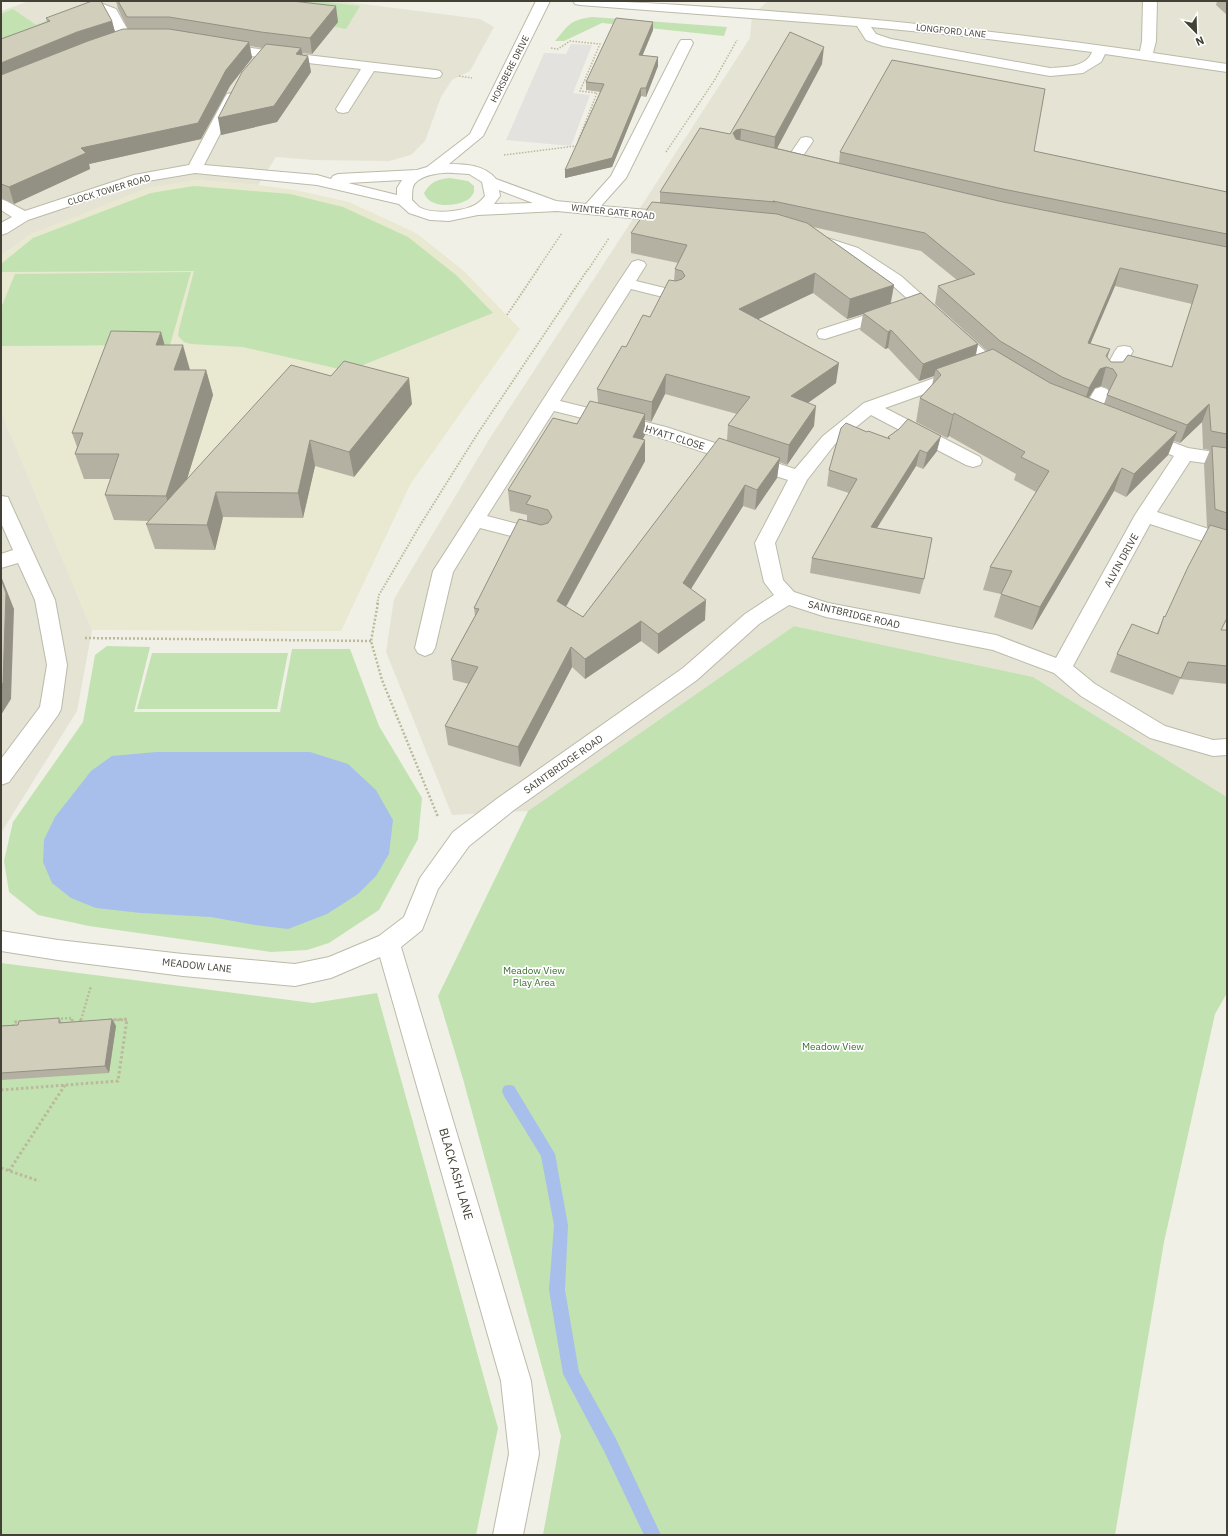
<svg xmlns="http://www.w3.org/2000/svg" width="1228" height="1536" font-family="'IBM Plex Sans',sans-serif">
  <rect width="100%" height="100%" fill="#f1f0e6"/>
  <!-- residential -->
  <g fill="#e5e3d4">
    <path d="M29,1h311l140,18 14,8 -24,44 -18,9 -11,17 -16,44 -14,14 -22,6 -77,-1 -36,-3 -18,28 -64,-5 -163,54 -30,22v-245z"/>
    <path d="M768,1h459v796l-194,-120 -239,-51 -266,185 -76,4 -66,-163 8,-53 96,-161 143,-219 117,-181 2,-23z"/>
    <path d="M1,411l91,219 -15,81 -76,122z"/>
  </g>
  <!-- education -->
  <path fill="#e9e8d1" d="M194,180l64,5 37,5 54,12 67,31 48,38 56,58 -109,154 -70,148 -249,-1 -91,-219v-155l30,-22 116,-46z"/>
  <!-- green -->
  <g fill="#c2e2b2">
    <path d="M200,1h118l42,5 -14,23z"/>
    <path d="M13,9l23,16 12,-5 19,12 -66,28v-46z"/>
    <path d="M593,17l134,10 -3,9 -122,-13 -38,18h-9c15,-17 14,-21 38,-24z"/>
    <path d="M450,178l18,3 6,5v6c-2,4 -5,8 -9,9 -12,6 -36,7 -41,-8 6,-11 14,-14 26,-15z"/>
    <path d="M194,186l96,8 53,13 65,30 48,38 37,38 -145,58 -105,-24 -52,-3 -7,-2 -6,-6 1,-7 15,-58 -193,1v-8l32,-26 118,-45z"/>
    <path d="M191,272l-21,73 -169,1v-38l14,-34z"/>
    <path d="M794,626l239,51 194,120v196l-12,21 -51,228 -49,293h-572l18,-99 -98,-357 -25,-83 90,-185z"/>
    <path d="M107,646l43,1 -16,65h146l12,-63h58l29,77 43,72 -4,41 -39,71 -50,33 -22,7 -36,2 -182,-26 -51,-11 -29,-23 -5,-31 9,-39 70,-100 12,-67z"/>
    <path d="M152,653h136l-11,56h-140z"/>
    <path d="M1,963l312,40 64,-10 121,435 -22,107h-475z"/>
  </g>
  <!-- parking -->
  <path fill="#e3e2de" d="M571,44l21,1 -19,48 17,2 -19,51 -65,-6 38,-87 22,1z"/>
  <!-- water -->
  <path fill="#a7bfea" d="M156,752h154l38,12 28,26 17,30 -4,34 -13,22 -18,18 -31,20 -39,15 -33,-4 -44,-8 -70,-4 -45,-5 -25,-10 -19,-15 -9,-21 1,-22 11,-23 36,-46 21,-15z"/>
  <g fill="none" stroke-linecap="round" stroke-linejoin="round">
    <!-- stream -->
    <path fill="#a7bfea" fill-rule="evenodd" d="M509,1085l5,1 41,68 13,71 -3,65 14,82 37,67 45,96h-17l-40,-84 -41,-77 -14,-84 5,-65 -13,-69 -37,-60 -2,-5 2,-5z"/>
    <!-- minor casing -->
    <g stroke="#bcbaa9" stroke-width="2">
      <g id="minor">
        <path d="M95,1l21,8 17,30 -2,3h-10l-15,-27 -16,-7 -2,-3 2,-3z"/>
        <path d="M536,1h14l-67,135 -34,28c16,0 36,1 47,15l60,22 30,3 25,-28 68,-133 2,-3h10l2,3 -67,135 -25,28 71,6 5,2 3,3 -3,3 -5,2 -115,-11 -79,4 -29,6 -19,-1 -21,-7 -10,-9 -82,-19 -122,-12 -53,9 -114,38 -21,13 -6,2v-12l11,-6 -11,-7v-11l5,2 19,10 109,-36 55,-10 36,-68 2,-3 5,-1 5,1 2,3 -35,68 113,10 14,4 2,-3 5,-2 79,-4 10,-3 43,-33zM453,173l16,1 13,8 3,14c-2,2 -4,5 -7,7 -12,9 -46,12 -59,4 -2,-2 -5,-5 -7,-7 0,-4 0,-9 1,-13 4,-12 29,-15 40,-14zM402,180l-5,8v7l-49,-12zM499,190l34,13 -39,1 6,-8z"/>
        <path d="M573,1c61,0 121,5 182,9 129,9 257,23 385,41l2,-10 1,-40h14l-1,40 -3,12 74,11v8l-122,-18 -4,8 -18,11 -33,3 -167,-30 -17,-6 -9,-14 -277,-21 -5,-1zM871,27l101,10 120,15c-6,16 -28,15 -42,16l-159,-29 -15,-5z"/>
        <path d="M222,43l42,7 171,20 5,1 2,3 -2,3 -5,1 -61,-7 -26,41 -5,1 -5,-1 -2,-3 25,-40 -97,-11 -47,-8 -2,-3 2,-3z"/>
        <path d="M806,137l5,1 2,3 -15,22 -2,3 -5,1 -5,-1 -2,-3 17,-25z"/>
        <path d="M812,233l46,15 43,28 94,84 14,8 3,4 -3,4c-10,3 -17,-3 -26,-8l-94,-86 -43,-28 -40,-13 -2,-3 2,-3z"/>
        <path d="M638,260l6,2 2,3 -10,16 45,11 2,3 -2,3 -6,2 -44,-11 -71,112 106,26 129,42 28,-33 41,-33 90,-32 6,-1 6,1 3,4 -3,4 -81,29 95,49 2,4 -2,4 -7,2 -7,-2 -95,-50 -36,29 -28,36 -32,63 8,37 11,12 34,11 168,32 60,23 79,-143 39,-59 -36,-14 -3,-4 3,-4 6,-2 6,2 38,14 39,6v12l-37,-5 -33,51 70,23v14l-77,-25 -77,142 22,18 70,42 48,14 14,-1v16l-14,1 -63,-18 -69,-42 -27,-23 -61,-23 -167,-33 -37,-12 -30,19 -62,56 -183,130 -45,36 -31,43 -16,41 -21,17 130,434 8,73 -16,81h-30l16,-81 -8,-73 -121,-424 -49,21 -36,8 -112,-10 -125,-16 -57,-9v-20l57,9 125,14 112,10 34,-7 50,-21 25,-19 16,-39 33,-46 45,-34 185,-130 62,-54 29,-19 -10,-13 -9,-39 33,-63 -133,-44 -101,-25 -67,105 62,16 3,5 -3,5 -7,2 -62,-16 -27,44 -18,76 -3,5 -7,3 -7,-3 -3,-5 18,-77 185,-288 14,-21z"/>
        <path d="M891,307l6,1 2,4 -2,4 -72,23 -6,-1 -2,-4 2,-4z"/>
        <path d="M1124,346l6,1 3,4 -16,28 -6,1 -6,-1 -3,-4 13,-24 3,-4z"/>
        <path d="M1101,387l6,2 3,4 -16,28 -6,2 -6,-2 -3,-4 16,-28z"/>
        <path d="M1,496l7,1 2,5 45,98 12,65 -6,44 -3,6 -49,67 -8,3v-26l39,-52 7,-42 -12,-65 -17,-37 -17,5v-14l12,-4 -12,-27z"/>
      </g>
    </g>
    <!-- path-far3 -->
    <g stroke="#bcb89c" stroke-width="1.5" stroke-dasharray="1.5 1.5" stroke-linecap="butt">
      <path d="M551,48l7,1 12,-8 30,3 -20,47 17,2 -19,48"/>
      <path d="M459,76l13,2"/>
      <path d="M666,152l48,-71 23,-41"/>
      <path d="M504,155l72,-9"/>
      <path d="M537,270l25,-37"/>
      <path d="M588,270l21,-32"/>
    </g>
    <!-- path-far2 -->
    <g stroke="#bcb89c" stroke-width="2" stroke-dasharray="1.5 1.5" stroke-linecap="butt">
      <path d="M507,315l31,-46"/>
      <path d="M377,604l2,-9 40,-68 59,-94 110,-164"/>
    </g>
    <!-- path-far1 -->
    <g stroke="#bcb89c" stroke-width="2.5" stroke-dasharray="2 2" stroke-linecap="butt">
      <path d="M378,603l-7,38 11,39 56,137"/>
      <path d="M85,638l286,3"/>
      <path d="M57,1019l15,-1v2"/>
      <path d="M81,1020l10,-34"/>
      <path d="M109,1020h18"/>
    </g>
    <!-- path -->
    <g stroke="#bcb89c" stroke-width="3" stroke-dasharray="2.5 2.5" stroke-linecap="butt">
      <path d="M72,1019v4"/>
      <path d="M109,1020l18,-1"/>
      <path d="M80,1022l1,-3"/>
      <path d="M13,1027l2,-5h7"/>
      <path d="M1,1090l117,-9 9,-62"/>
      <path d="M1,1168l38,13"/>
      <path d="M9,1171l56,-86"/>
    </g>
    <!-- minor -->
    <use href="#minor" fill="#fff" fill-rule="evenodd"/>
  </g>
  <!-- wall -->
  <g fill="#b5b1a2" fill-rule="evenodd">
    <path d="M116,1h176l46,21 -26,32 -10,-1 1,2 5,1 3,16 -34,50 -56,13 41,-87 -12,-2 2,12 -22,28 -29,53 -112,25 1,5 -76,35 -13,-6v-159l46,-17 -1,-4 66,3 3,11 13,-3 -10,-20z"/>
    <path d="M1217,1h10v14l-11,-10z"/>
    <path d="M653,22v8l-11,26 16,1v9l-12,31 -5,-1 -29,71 -47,11 35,-86 -14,-2v-8z"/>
    <path d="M822,64l-45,84 62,15 1,-11 194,-1 193,41v427l-6,11h6v54l-47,-5 -7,16 -63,-23 7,-18 40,-21 7,-17 1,1 44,-89 -2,-1 -3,-63 6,-14 -7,-1 -1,-27 -22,21 -6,-2 -6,14 -42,42 -12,-6 -82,139 -38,-13 7,-23 -18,-4 7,-23 46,-75 -22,-12 2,-6 -67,-38 -2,2 -31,-16 4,-24 12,-13 2,-9 -15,5 -31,-33 -3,1 -25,-19 3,-16 -16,5 -34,-26 -55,26 78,64 -28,20 6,23 -27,39 -8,-3 -2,16 -22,32 -12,-4 -52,83 14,31 -47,34 -17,-13 -56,38 -13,-12 -52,100 -72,-22 -3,-19 24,-42 -16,-4 -2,-20 24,-44 -1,-8 53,-86v-7l-17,-4 -2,-21 90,-87 -1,-14 29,-42 24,-30 24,-36 1,-12 3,-6 -47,-10v-20l29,-30v-11l70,-58zM813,227l108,24 36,29 -19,6 -3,18 52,47 -11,4 2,-11 -87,-41 3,-18zM1115,286l77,18 -20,63 -61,-5 -21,-18zM1101,386l6,2 2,3 -2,4 -3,9 -16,-6 7,-10zM665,394l72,20 -9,11 -1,15 -144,177 -17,-10 79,-146v-21l-3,-1 3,-4v-15l6,2z"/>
    <path d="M164,345l25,25h17l7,25 -26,84 225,-75 -58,73 -39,-11 -12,52 -80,-1 -8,33 -60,-1 -9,-25 3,-3 -35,-1 -9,-25 6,-16h-27l-9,-25 2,-7 -5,-14z"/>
    <path d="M867,432l21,6v-1l49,14 -14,18 -7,-3 -39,62 47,51 -4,15 -110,-21 2,-15 37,-65 -22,-7 2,-16z"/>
    <path d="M59,1018l3,5 50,-4 4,7 -7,47 -108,7v-54l17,-1z"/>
  </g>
  <!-- shaded-wall -->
  <g fill="#939084">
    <path d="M336,6l2,16 -26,32 -2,-16z"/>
    <path d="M112,21l4,15 -115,45v-18l76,-31z"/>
    <path d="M653,22v8l-14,34v-9z"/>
    <path d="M249,42l3,16 -22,28 -29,53 -112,25 1,5 -76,35 -5,-17 217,-117z"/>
    <path d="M824,47l-2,17 -48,90 1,-17z"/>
    <path d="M301,48l3,14 4,-6 3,16 -34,50 -56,13 -3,-17 78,-64z"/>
    <path d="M658,57v9l-12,31v-9z"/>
    <path d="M641,88v8l-29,71 -47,11v-8z"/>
    <path d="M741,129l-1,18 -7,-14 3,-3z"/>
    <path d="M1120,268l-5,18 -32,75 5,-18z"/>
    <path d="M815,273l-2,20 -75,36 1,-20z"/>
    <path d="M894,285l-4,20 -27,8v1l-16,5 3,-20z"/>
    <path d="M891,330l-3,18 -3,1 3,-17z"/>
    <path d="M161,332l7,25 -12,-12z"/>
    <path d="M978,344l-4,17 -38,8 -2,7 -15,5 4,-17z"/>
    <path d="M183,345l7,25h-16z"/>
    <path d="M1110,349l-6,19 2,-1 -5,19 -6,2 -12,18 6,-18 11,-19z"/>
    <path d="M839,363l-3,20 -47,33 2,-20z"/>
    <path d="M206,370l7,25 -39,126 -8,-25z"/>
    <path d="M666,374l-1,20 -14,28 1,-20z"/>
    <path d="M409,378l3,26 -58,73 -5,-25z"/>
    <path d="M1209,404l-7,18 -22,21 7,-18z"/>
    <path d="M816,406l-2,20 -27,39 2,-20z"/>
    <path d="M954,413l-5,23 -2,2 6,-23z"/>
    <path d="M645,414v21l-12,23v-21z"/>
    <path d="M1177,432l-9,23 -42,42 8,-23z"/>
    <path d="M941,436l-4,15 -14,18 4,-16z"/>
    <path d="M310,440l5,26 -12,52 -5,-25z"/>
    <path d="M645,440v21l-87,160 -1,-20z"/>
    <path d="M920,450l-4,16 -48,76 3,-15z"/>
    <path d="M780,458l-3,20 -22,32 2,-20z"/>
    <path d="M1122,468l-8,23 -82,139 8,-23z"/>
    <path d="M745,485l-2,21 -61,97 1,-20z"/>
    <path d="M216,492l7,25 -8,33 -8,-25z"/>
    <path d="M1,576l13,33 -3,90 -10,16z"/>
    <path d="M706,600l-1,20 -47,34v-20z"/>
    <path d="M641,621v20l-56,38v-20z"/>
    <path d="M571,647l1,20 -52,100 -2,-20z"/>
    <path d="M112,1019l4,7 -7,47 -4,-7z"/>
  </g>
  <!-- building -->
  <g fill="#d2cebc" stroke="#939084" fill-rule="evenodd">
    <path d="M92,1h9l11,20 -35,11 -76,31v-24l49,-18 -4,-3z"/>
    <path d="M118,1h174l44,5 -26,32 -49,-6 -92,-15h-42z"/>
    <path d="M616,18l37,4 -14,33 19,2 -12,31h-5l-29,70 -47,12 39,-86 -18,-2z"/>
    <path d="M123,29h46l80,13 -23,28 -28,53 -117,25 5,5 -77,34 -8,-3v-109l87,-34z"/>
    <path d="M790,32l34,15 -49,90 -34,-8 -5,1 -3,3 3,6 267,63 224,45v187l-16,-3 -2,-27 -22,21 -80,-30 10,-20 -4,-6 -7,-2 -6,2 -11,19 -27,-11 -62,-36 -62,-55 37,-12 -50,-41 -152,-32 2,1 -115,-10 40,-64 30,6zM1120,268l78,17 -26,82 -44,-12 -5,7h-12l-5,-6 4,-7 -22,-6z"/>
    <path d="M266,44l35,4 -5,6 12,2 -34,50 -56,12 24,-46z"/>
    <path d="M892,60l153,29 -11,62 193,41v42l-224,-45 -163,-37z"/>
    <path d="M652,202l125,12 30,9 87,62 -44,14 -35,-26 -76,36 100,54 -48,33 25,10 -27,39 -61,-20 22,-28 -84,-23 -14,28 -55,-13 25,-43 4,1 17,-32 7,2 19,-37 7,1 6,-2 3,-3 -3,-5 -7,-2 12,-24 -56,-12z"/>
    <path d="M921,293l57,51 -55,20 -32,-34 -3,2 -25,-19z"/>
    <path d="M111,331l50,1 -5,13h27l-9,25h32l-40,126 -61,-1 14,-41h-44l8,-21h-11z"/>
    <path d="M993,349l57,34 127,49 -43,42 -12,-6 -82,139 -39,-13 11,-23 -22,-4 59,-96 -28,-14 4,-5 -71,-39 -1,2 -33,-17 21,-23 -5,-6z"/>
    <path d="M344,361l65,17 -60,74 -39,-12 -12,53 -82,-1 -9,33 -61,-1 145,-159 40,11z"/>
    <path d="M590,401l55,13 -12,23 12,3 -88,161 26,16 136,-179 61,20 -23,32 -12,-5 -62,98 23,17 -48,34 -17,-13 -56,38 -14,-12 -53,100 -73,-21 33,-59 -27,-7 28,-51 -5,-1 45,-89 22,6 7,-2 4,-6 -4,-7 -22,-6 5,-8 -23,-6 45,-72 24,6z"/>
    <path d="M908,419l33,17 -14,17 -7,-3 -49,77 61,11 -8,41 -112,-21 45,-79 -28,-9 12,-42 5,-5 21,9 1,-1 22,8 -2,-2 11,-8z"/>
    <path d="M1212,446l15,2v65l-12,-4z"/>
    <path d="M1210,525l17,5v88l-6,12h6v36l-39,-4 -7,16 -64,-24 15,-30 26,10 6,-18 1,1 23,-50z"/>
    <path d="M1,579l5,14 -3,90 -2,3z"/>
    <path d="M59,1018v5l53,-4 -7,47 -104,7v-47l17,-1 1,-4z"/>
  </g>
  <g text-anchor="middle" stroke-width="3.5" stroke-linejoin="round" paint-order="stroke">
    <!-- far-street labels -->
    <g font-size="9" fill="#434136" stroke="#fff">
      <text transform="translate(951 31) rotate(6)" y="3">LONGFORD LANE</text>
      <text transform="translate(510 69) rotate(-63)" y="3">HORSBERE DRIVE</text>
      <text transform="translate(109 190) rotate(-17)" y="3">CLOCK TOWER ROAD</text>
      <text transform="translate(613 212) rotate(6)" y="3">WINTER GATE ROAD</text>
    </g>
    <!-- street labels -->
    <g font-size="10" fill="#434136" stroke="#fff">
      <text transform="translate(675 437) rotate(17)" y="4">HYATT CLOSE</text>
      <text transform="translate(1121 560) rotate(-61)" y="4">ALVIN DRIVE</text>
      <text transform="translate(854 614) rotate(13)" y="4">SAINTBRIDGE ROAD</text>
      <text transform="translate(563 764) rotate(-35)" y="4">SAINTBRIDGE ROAD</text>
      <text transform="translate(197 965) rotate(6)" y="4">MEADOW LANE</text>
    </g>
    <!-- park labels -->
    <g font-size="10" fill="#38702e" stroke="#fff">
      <text x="534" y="974">Meadow View<tspan x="534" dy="12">Play Area</tspan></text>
      <text x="833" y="1050">Meadow View</text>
    </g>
    <!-- near-street labels -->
    <g font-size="12" fill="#434136" stroke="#fff">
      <text transform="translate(456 1174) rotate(74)" y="4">BLACK ASH LANE</text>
    </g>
  </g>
  <!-- border -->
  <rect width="1228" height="1536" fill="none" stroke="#434136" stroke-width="4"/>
  <!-- north arrow -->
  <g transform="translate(1196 32) rotate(157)" stroke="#ffffff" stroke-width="3" paint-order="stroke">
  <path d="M0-3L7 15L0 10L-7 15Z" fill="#434136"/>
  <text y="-6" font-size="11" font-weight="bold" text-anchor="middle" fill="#434136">N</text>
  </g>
</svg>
